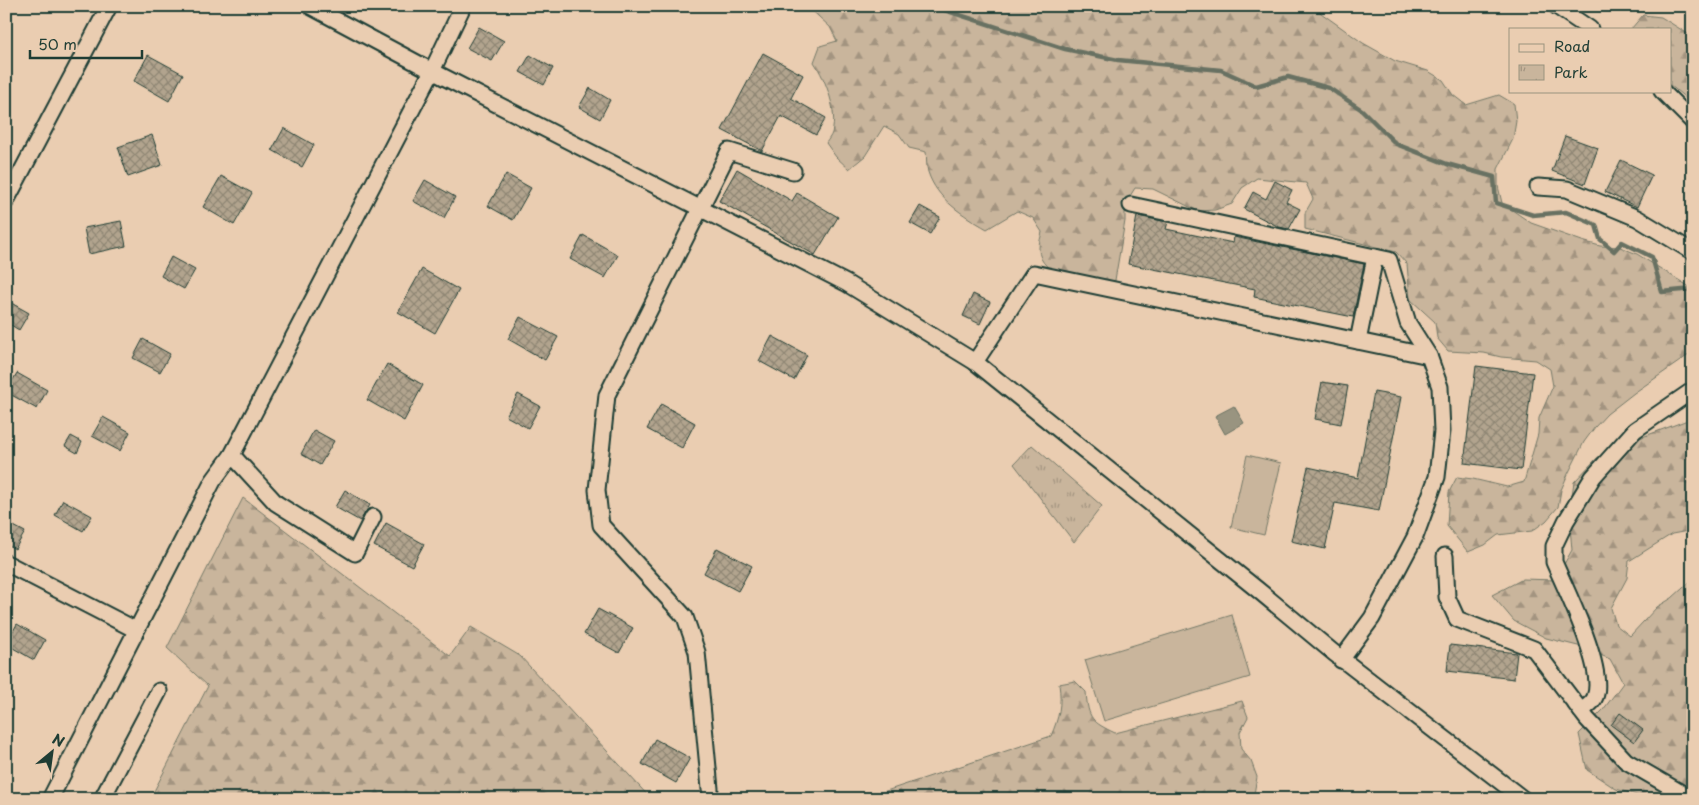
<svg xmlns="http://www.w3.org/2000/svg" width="1699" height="805" font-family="'Playpen Sans',sans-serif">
  <defs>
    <pattern id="forest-firs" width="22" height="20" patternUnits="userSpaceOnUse" patternTransform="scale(1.25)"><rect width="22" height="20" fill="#c9b59c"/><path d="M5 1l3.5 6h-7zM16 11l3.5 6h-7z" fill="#a39480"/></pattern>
    <pattern id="park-tufts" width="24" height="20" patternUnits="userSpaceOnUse" patternTransform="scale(1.25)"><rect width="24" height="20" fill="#c9b59c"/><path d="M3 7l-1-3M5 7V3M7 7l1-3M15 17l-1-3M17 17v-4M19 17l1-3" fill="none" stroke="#a39480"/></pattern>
    <pattern id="building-cross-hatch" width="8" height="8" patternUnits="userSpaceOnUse" patternTransform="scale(1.25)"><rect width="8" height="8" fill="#b2a48e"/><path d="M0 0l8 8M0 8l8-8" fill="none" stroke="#908775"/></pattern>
  </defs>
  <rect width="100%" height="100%" fill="#eacdb1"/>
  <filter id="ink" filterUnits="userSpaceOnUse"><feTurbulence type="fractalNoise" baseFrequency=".02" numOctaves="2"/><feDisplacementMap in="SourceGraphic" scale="10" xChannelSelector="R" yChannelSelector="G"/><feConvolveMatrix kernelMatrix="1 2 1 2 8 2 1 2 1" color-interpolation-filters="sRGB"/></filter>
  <g filter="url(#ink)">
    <!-- forest -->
    <g fill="url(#forest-firs)" stroke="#747968">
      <path d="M807,6h508l6,7 42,30 32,18 33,10 15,9 10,15 13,10 33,-10 15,9 2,17 -3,18 -15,30v17l4,17 29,20 51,18 18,5 20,1 17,7 56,35v63l-59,41 -27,21 -12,13 -11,15 -16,32 -7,16 -3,17 -12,14 -14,10 -34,4 -13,10 -17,7 -21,-26 2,-34 8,-15 16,2 34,8 17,-5 14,-48 1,-16 14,-32 -3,-17 -14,-9 -35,-3 -17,-4 -36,-2 -11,-13 -2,-16 -25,-23 -3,-35 -11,-12 -91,-23v-16l8,-14 -7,-16 -49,-5 -15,10 -10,16 -17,6 -17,1 -45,-22 -18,-1 -10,16v17l-11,65c-23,-5 -76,-7 -75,-38 0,-6 2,-11 3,-16l-9,-14 -16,-7 -30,18c-24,-14 -50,-29 -59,-57 -2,-6 -1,-14 -2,-20l-17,-4 -10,-14 -15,-8 -19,30 -16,13 -13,-12 -10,-14c2,-3 5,-7 6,-10 6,-22 -6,-53 -18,-71l6,-16 17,-5 -7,-14z"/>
      <path d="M1643,15l18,2 32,20v67l-23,-19v-56h-39z"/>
      <path d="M1693,418v116l-5,-3 -16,3 -43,27 -2,17 -16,30 5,17 14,11 27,-29 15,-9 21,-19v219l-42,1 -35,-10 -29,-19 -8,-36 24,-24 20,-27 -13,-24 -32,-13 -32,-8 -32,-17 -22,-26 31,-16 32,1 17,-30 -3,-35 5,-33 23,-24 32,-16z"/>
      <path d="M243,498l207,158 21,-29 49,29 131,143h-438l-8,-9 -4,9h-51l58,-113 -41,-38z"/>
      <path d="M1075,681l11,11c2,27 6,30 29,41l127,-32 6,16 -8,15 1,17 10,12 6,16 -3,17 -16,5h-397l39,-6 171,-57c8,-19 11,-31 8,-52z"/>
    </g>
    <!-- park -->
    <path fill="url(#park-tufts)" stroke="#747968" d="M1032,445l70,61 -28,36 -60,-78z"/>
    <!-- pitch -->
    <g fill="#c9b59c" stroke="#747968">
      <path d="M1247,455l34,8 -17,72 -33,-8z"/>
      <path d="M1232,615l18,62 -146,44 -19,-61z"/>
    </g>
    <!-- water -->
    <path fill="#999480" stroke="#687162" d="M1234,406l10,17 -19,11 -10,-18z"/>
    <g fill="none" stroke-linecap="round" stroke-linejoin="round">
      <!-- stream -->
      <path stroke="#687162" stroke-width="4.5" d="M932,6l133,43 53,11 103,10 35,16 32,-9 41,11 33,22 34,34 51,20 47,13 2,26 37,12 33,-3 30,13 4,14 14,12 8,-9 30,15 10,35 31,-3"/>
    </g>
    <!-- building -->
    <g fill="url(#building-cross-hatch)" stroke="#1f3d34">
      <path d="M479,27l25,14 -12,20 -25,-13z"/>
      <path d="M763,53l40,22 -12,23 35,20 -10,17 -35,-19 -19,35 -40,-21z"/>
      <path d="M148,55l35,19 -14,27 -35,-20z"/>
      <path d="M530,55l23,13 -9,17 -24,-13z"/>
      <path d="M590,88l20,12 -10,19 -21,-12z"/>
      <path d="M284,128l30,17 -12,22 -30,-17z"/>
      <path d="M152,135l10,30 -34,12 -10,-30z"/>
      <path d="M1565,136l33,12 -13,36 -33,-13z"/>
      <path d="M1621,160l31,15 -15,32 -32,-15z"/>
      <path d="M737,169l55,32 5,-8 41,24 -23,38 -96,-54z"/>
      <path d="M506,174l25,14 -18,32 -25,-14z"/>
      <path d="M221,176l31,17 -18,32 -31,-18z"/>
      <path d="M425,180l30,17 -11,21 -31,-17z"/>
      <path d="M1275,181l17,9 -6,12 14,7 -11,20 -10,-2 -35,-18 9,-17 13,7z"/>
      <path d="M920,206l20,11 -10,17 -20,-11z"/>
      <path d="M1137,216l31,6 -2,7 67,14 1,-6 130,27 -11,53 -99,-20 1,-8 -127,-25z"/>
      <path d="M121,221l5,25 -37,8 -5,-26z"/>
      <path d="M583,235l35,20 -13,23 -35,-19z"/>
      <path d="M171,257l24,13 -11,19 -23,-13z"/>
      <path d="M422,269l37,21 -24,43 -37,-21z"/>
      <path d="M973,294l17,8 -10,22 -17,-8z"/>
      <path d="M6,300l23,13 -10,17 -13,-8z"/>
      <path d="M520,317l38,20 -13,23 -37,-21z"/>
      <path d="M772,336l35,19 -13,25 -35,-19z"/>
      <path d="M143,339l27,15 -10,18 -27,-14z"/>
      <path d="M387,364l36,21 -19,36 -37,-21z"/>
      <path d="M1476,366l57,7 -12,97 -57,-7z"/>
      <path d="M17,373l30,17 -10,19 -31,-17z"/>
      <path d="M1322,382l26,4 -7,38 -26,-5z"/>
      <path d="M1374,392l27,5 -22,114 -44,-8 -10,46 -34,-8 17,-74 50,11z"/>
      <path d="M518,394l22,12 -12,22 -22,-12z"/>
      <path d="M661,404l34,19 -13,25 -35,-19z"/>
      <path d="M103,417l27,15 -10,19 -28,-15z"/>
      <path d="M314,430l20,11 -14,24 -19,-11z"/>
      <path d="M71,436l11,6 -5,11 -12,-7z"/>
      <path d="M345,490l25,15 -10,16 -25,-14z"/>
      <path d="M63,500l29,16 -9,15 -28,-16z"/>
      <path d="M6,522l19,10 -10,17 -9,-5z"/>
      <path d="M386,523l38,21 -12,22 -38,-20z"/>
      <path d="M717,548l35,18 -14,25 -34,-18z"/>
      <path d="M598,609l35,19 -14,25 -35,-19z"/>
      <path d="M17,624l28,16 -11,20 -28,-16z"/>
      <path d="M1450,645l67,8 -3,26 -67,-8z"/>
      <path d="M1620,713l23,17 -9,12 -23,-17z"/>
      <path d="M655,739l35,19 -14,25 -34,-19z"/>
    </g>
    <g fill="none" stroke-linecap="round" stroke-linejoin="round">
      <!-- minor casing -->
      <g stroke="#1f3d34" stroke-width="19">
        <g id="minor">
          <path d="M310,6l122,65 414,212 129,79 283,228 76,63 189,146"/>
          <path d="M1556,6l34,23"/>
          <path d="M1662,91l31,31"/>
          <path d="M1538,187l29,2 70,29 56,34"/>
          <path d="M6,201l103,-195"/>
          <path d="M1131,205l258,55 19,63 21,33"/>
          <path d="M1358,341l17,-84"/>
          <path d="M975,362l59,-89 395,83 11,31 2,44 -5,46 -22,60 -43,81 -31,42"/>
          <path d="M232,455l44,48 79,50 18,-36"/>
          <path d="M1445,556l2,41 10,22 77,30 53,70 39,42 57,33 10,2"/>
          <path d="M6,563l130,67"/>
          <path d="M1581,711c5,-4 12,-8 14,-14 11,-27 -29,-107 -41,-135v-16l12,-25 27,-44 42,-47 58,-40"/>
          <path d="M710,789l-13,-137 -12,-35 -84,-92 -4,-35 10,-95 122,-244 64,20"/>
          <path d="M50,799l163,-318 19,-26 200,-384 31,-65"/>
          <path d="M102,799l57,-108"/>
        </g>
      </g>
      <!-- minor -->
      <use href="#minor" stroke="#eacdb1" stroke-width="15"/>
    </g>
  </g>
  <!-- margin -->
  <rect width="1699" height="805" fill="none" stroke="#eacdb1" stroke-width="25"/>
  <rect x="12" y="12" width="1674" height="780" fill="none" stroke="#1f3d34" stroke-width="2" filter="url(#ink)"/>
  <!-- legend -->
  <rect x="1509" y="28" width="162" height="65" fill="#eacdb1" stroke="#99937f"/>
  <rect x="1519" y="44" width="25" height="8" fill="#eacdb1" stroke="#99937f"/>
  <text x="1554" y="52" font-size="15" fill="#1f3d34">Road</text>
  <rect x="1519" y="65" width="25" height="15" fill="url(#park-tufts)" stroke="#99937f"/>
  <text x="1554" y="78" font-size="15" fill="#1f3d34">Park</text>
  <!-- north arrow -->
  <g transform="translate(52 752) rotate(29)" stroke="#eacdb1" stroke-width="4" paint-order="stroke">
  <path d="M0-4L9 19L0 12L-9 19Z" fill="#1f3d34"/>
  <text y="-8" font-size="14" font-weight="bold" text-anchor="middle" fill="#1f3d34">N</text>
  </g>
  <!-- scale -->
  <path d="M30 50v8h112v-8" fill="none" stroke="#1f3d34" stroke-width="2.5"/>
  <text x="38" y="50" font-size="15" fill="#1f3d34" stroke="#eacdb1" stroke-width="4" paint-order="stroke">50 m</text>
</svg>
